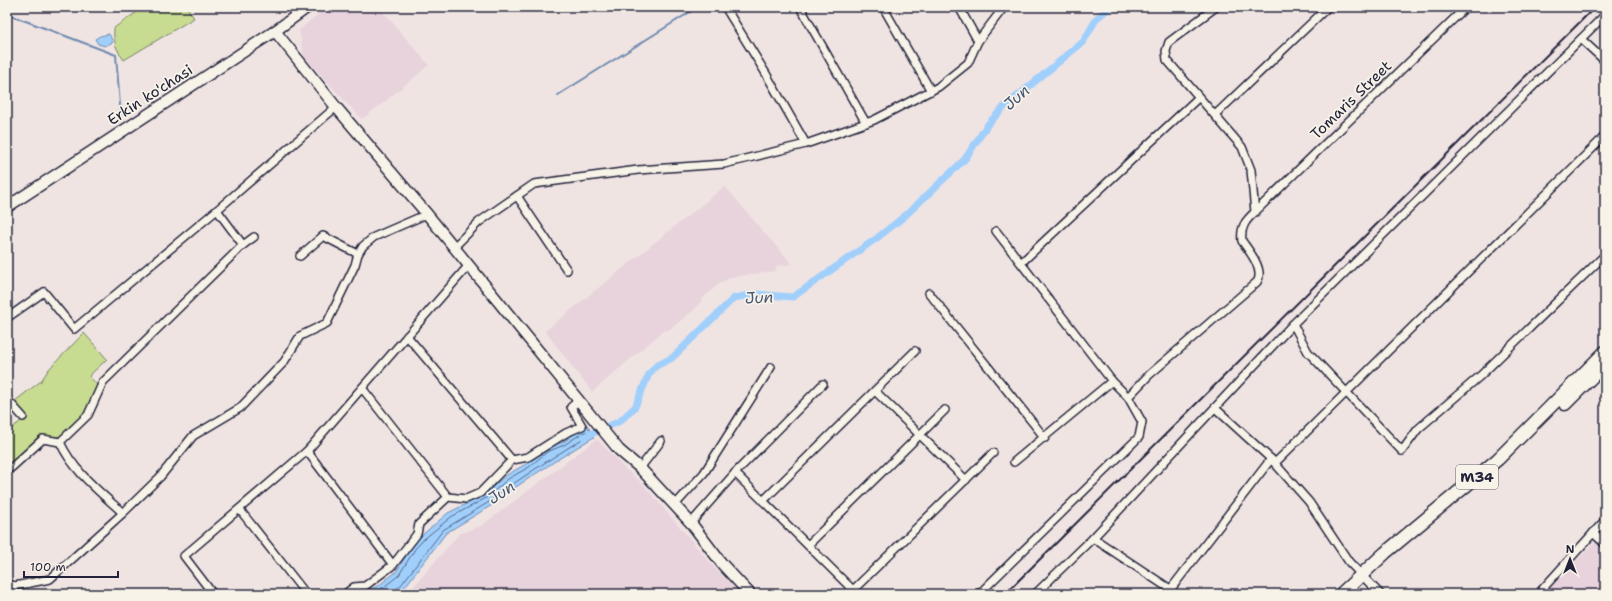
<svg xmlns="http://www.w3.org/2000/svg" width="1612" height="601" font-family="'Shantell Sans',sans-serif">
  <rect width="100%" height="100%" fill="#f0e4e3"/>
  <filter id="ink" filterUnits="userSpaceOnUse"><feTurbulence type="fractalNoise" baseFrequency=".025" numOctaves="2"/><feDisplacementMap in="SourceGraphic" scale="8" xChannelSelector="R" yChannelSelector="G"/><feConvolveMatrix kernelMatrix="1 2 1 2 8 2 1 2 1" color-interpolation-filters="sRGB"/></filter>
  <g filter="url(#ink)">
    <!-- built -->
    <g fill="#e8d2dc">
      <path d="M327,7h20l5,6 8,-6h19l50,58 -42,35 -25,19 -58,-62 -5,-27z"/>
      <path d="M725,186l35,42 32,36 -16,2v5l-44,6 -13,7 -16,14 -9,12 -25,20 -6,1 -71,61 -47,-61z"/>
      <path d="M597,439l28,30 17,14 71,83 27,28h-333l53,-61 21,-7z"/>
      <path d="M1596,541l9,8v45h-61z"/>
    </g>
    <!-- green -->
    <g fill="#c7dc91" stroke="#747f66">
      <path d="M144,7h43l7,11 -70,42c-8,-11 -11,-18 -10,-32z"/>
      <path d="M84,333l23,26 -18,17 8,9 -12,31 -25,21 -21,-1 -29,29h-3v-33l19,-15 -11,-16 26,-20 8,-12z"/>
    </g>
    <!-- water -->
    <g fill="#a0cffc" stroke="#6e8aaf">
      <path d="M109,34l4,8 -8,4 -7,-2 -3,-5 5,-3z"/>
      <path d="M587,425l7,12c-26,16 -52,32 -78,50 -7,5 -19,11 -24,18l-46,28 -42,55 -8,6h-39l21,-8 18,-14 16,-26 9,-10 27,-23 36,-18 21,-19 21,-12 19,-16 18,-6z"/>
    </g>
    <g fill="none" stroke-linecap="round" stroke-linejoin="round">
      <!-- shore -->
      <path stroke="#546788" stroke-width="1" d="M368,594l12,-4 19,-15 16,-26 9,-10 27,-22 35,-19 22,-19 21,-12 18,-15 17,-7 20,-13h3v4c-24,15 -48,30 -71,46 -8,6 -20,12 -27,20l-46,28 -42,55 -6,5 -1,4"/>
      <!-- stream -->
      <g stroke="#6e8aaf" stroke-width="2">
        <path d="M7,14l109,41 5,63"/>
        <path d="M558,95l140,-88"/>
      </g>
      <!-- canal -->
      <path stroke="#a0cffc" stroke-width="7" d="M584,437l36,-16 15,-14 14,-33 7,-8 16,-8 62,-60 21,-4 38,3 84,-59 29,-23 59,-56 23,-35 16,-17 79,-65 14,-24 13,-11"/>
      <!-- minor casing -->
      <g stroke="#22223b" stroke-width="10">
        <g id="minor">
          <path d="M725,7l40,65 41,72"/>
          <path d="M800,7l66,116"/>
          <path d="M883,7l48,84"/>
          <path d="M959,7l19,34"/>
          <path d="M1581,39l24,22"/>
          <path d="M1215,115l113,-108"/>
          <path d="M517,196l50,74"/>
          <path d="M217,210l26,35"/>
          <path d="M1255,212l211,-205"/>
          <path d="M454,247l25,-25 55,-38 104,-14 86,-6 82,-20 68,-24 64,-33 30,-24 10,-22 26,-34"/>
          <path d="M300,256l23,-20 35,18"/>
          <path d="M1022,262l176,-164"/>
          <path d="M929,293l116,145"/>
          <path d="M7,318l37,-26 30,37 143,-119 119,-103"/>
          <path d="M1293,324l15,28 94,99 16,-22 62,-53 125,-121"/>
          <path d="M407,336l105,124"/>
          <path d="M362,388l86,109 18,2 14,-6 32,-33 16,-3 38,-24 16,-7 -11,-19 7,-6"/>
          <path d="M875,391l91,89"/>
          <path d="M1128,397l21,-22 108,-93c8,-12 -8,-31 -15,-41 -2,-14 4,-21 13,-29l-4,-42 -9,-23 -75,-87 -1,-9 3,-9 47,-35"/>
          <path d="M7,399l16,18"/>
          <path d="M1215,408l56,51 38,43 40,60 31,32"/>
          <path d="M60,442c13,29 40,50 63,71"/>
          <path d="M307,451l86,114"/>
          <path d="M1014,462l98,-81"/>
          <path d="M1275,463l330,-327"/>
          <path d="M7,468h4l32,-29 17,3 28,-27 15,-33 140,-137 11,-8"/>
          <path d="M640,468l21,-27"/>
          <path d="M735,473l118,117"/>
          <path d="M763,501l152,-150"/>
          <path d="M674,506l30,-33 67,-106"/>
          <path d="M240,510l66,84"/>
          <path d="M691,523l44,-50 88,-89"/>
          <path d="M1593,533l12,11"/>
          <path d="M1093,538l77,51"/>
          <path d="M808,545l137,-135"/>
          <path d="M7,584l8,2 35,-7 73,-66 37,-36 33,-41 47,-28 44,-46 16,-26 27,-13 28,-58 3,-11 5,-8 11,-9 53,-23"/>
          <path d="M213,594l-29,-38 123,-105 162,-186"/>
          <path d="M345,594l9,-7 11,-1 28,-21 24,-31 2,-10 29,-27"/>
          <path d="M849,594l144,-141"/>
          <path d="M979,594l160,-157 3,-15 -14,-25 -16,-16 -116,-150"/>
          <path d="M1035,594l58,-56 200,-214 312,-309"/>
          <path d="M1167,594l104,-135"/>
          <path d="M1538,594l67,-74"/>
        </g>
      </g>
      <!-- secondary casing -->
      <g stroke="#22223b" stroke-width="13">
        <g id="secondary">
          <path d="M275,31l61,76 91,107 192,236 21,18 51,55 32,42 27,29"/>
          <path d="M7,207l268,-176 33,-24"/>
        </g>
      </g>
      <!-- primary casing -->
      <g stroke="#22223b" stroke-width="15">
        <g id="primary">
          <path d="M1565,404l40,-40"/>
          <path d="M1341,594l44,-41 113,-94 107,-107"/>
        </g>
      </g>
      <!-- minor -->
      <use href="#minor" stroke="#f7f3e8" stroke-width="7"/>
      <!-- secondary -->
      <use href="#secondary" stroke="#f7f3e8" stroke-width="10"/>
      <!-- primary -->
      <use href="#primary" stroke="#f7f3e8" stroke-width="12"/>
      <!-- rail -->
      <path stroke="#22223b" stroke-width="2" d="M1005,594l590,-587"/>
    </g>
  </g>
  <g text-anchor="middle" stroke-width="3.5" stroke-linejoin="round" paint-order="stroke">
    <!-- shield labels -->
    <rect fill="#f7f3e8" stroke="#62616f" stroke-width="1" x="1456" y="465" width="42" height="24" rx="3"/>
    <g font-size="14" font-weight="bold" fill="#22223b">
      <text x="1477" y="482">M34</text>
    </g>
    <!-- street labels -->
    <g font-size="15" fill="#22223b" stroke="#f7f3e8">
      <text transform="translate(150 95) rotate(-33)" y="5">Erkin ko'chasi</text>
      <text transform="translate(1351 100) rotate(-44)" y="5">Tomaris Street</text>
    </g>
    <!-- water labels -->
    <g font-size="16" font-style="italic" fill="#485675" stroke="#f7f3e8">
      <text transform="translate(1016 97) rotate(-41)" y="6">Jun</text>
      <text transform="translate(759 297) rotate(-2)" y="6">Jun</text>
      <text transform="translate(501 492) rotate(-33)" y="6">Jun</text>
    </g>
  </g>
  <!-- margin -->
  <rect width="1612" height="601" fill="none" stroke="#f7f3e8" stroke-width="24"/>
  <rect x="12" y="12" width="1588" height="577" fill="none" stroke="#22223b" stroke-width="1.5" filter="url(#ink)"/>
  <!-- north arrow -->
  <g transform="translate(1570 559)" stroke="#f7f3e8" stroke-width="3" paint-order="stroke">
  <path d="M0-3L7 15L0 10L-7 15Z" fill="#22223b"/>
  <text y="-6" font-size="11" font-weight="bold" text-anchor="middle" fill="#22223b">N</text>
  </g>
  <!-- scale -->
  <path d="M24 571v6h94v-6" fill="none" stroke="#22223b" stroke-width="2"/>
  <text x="30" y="571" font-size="12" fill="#22223b" stroke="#f7f3e8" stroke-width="3" paint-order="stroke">100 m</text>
</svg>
